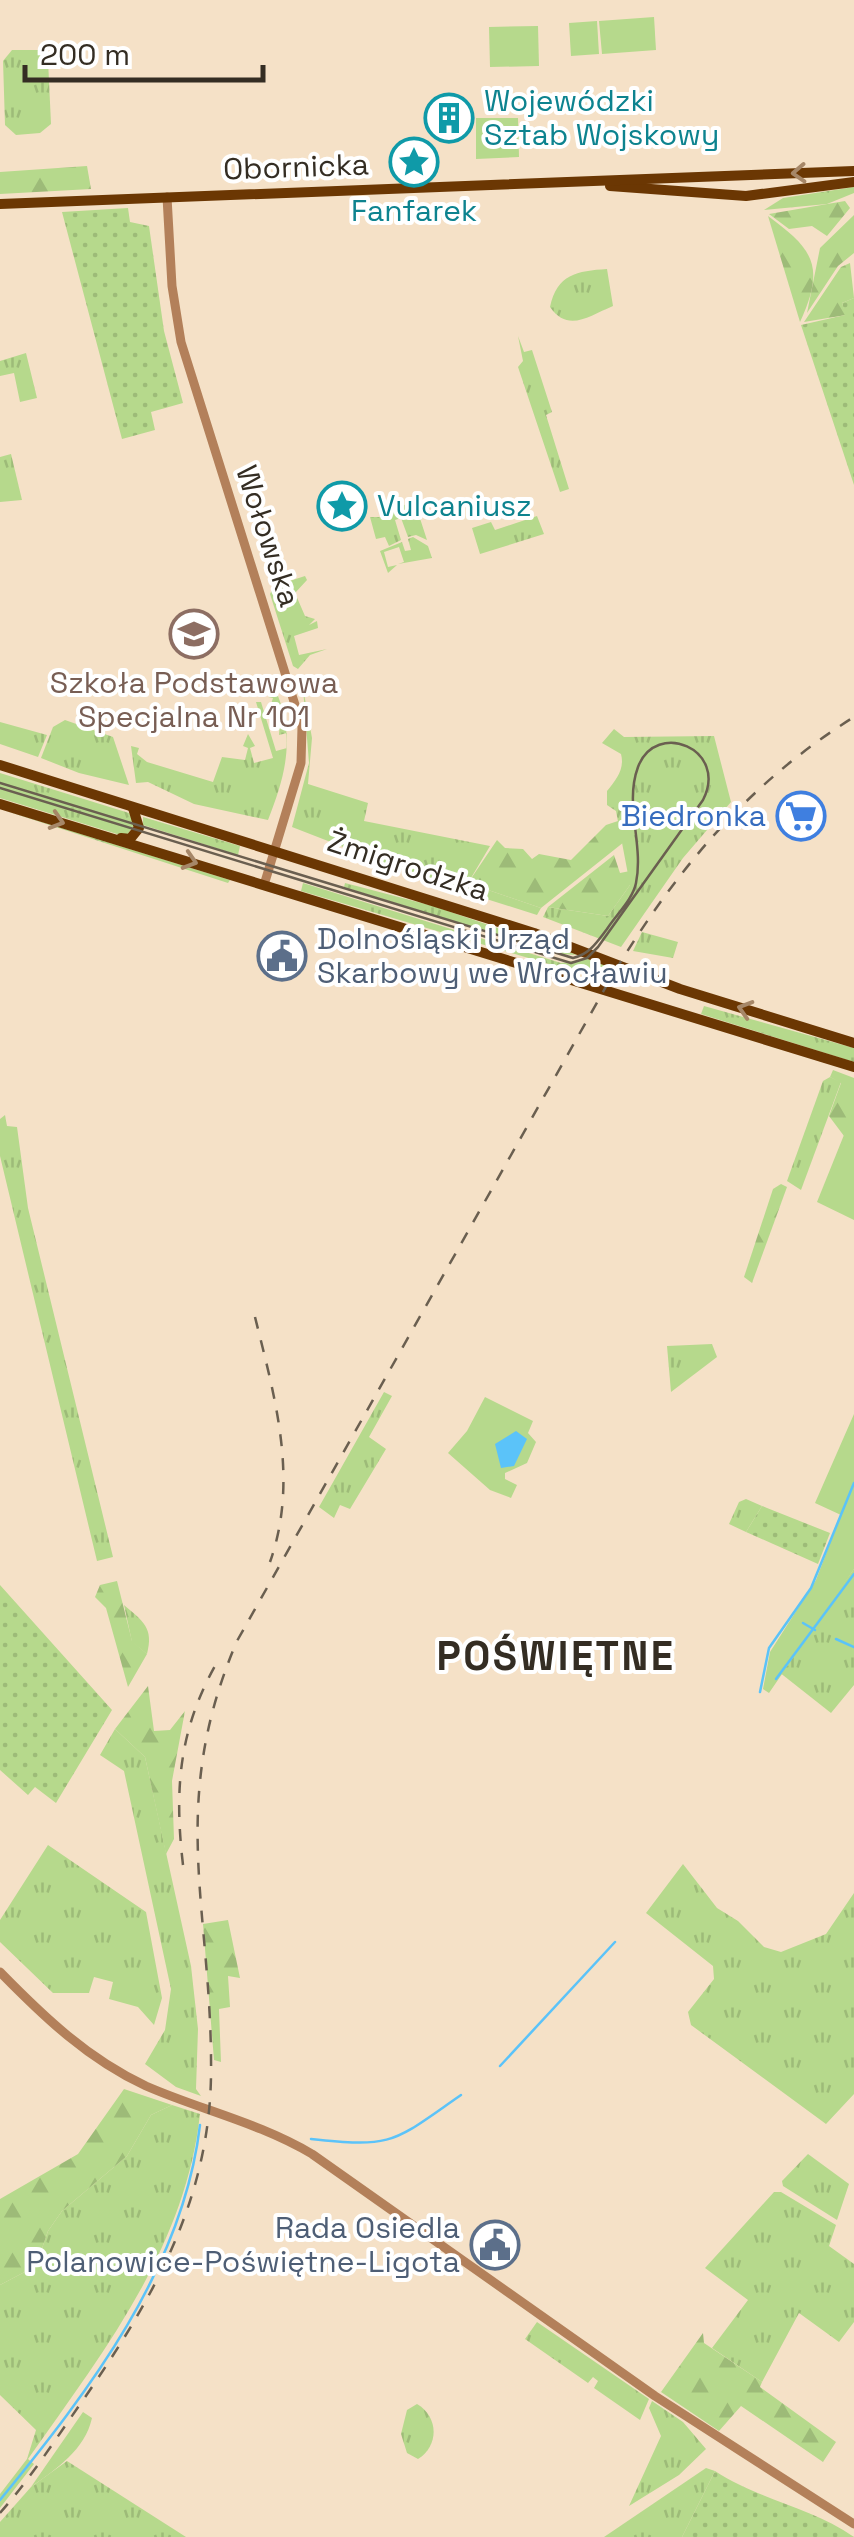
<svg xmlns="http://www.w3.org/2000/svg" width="854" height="2537" font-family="'Space Grotesk',sans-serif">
  <defs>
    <pattern id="grass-tufts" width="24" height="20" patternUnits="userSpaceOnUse" patternTransform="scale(2.5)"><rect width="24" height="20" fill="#b6d98c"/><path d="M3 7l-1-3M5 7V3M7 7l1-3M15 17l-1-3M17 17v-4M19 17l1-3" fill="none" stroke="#9dbb78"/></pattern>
    <pattern id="forest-firs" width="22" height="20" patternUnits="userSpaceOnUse" patternTransform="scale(2.5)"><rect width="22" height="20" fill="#b6d98c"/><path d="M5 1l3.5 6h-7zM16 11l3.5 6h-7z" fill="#9dbb78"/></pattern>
    <pattern id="garden-dots" width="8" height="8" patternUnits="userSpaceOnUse" patternTransform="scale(2.5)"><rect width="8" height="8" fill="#b6d98c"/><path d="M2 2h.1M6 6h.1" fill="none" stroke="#9dbb78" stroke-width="1.8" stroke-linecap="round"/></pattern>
  </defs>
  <rect width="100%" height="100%" fill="#f5e1c7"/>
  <!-- grass -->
  <g fill="url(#grass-tufts)">
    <path d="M12,50h27l9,10 3,64 -11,9 -24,2 -11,-10 -2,-64z"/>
    <path d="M854,187v6l-27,11 -63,6 19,-12z"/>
    <path d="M607,269l6,37c-24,10 -45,27 -63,1 7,-33 27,-36 57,-38z"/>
    <path d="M518,336l6,16 8,-2 20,62 -6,3 23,74 -9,3 -42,-125 5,-6z"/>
    <path d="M26,353l11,45 -17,4 -6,-29 -14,3v-15z"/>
    <path d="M11,454l11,46 -22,2v-45z"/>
    <path d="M406,504l10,2 11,34 -11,-5 -8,2 -7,-19 -6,2 6,20 -12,6 -4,-9 -9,2 -6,-22h14z"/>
    <path d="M537,516l7,18 -64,20 -8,-26 19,-6 4,8z"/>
    <path d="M413,537l15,9 4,12 -34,6 6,-2 -5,-15 -15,5 4,15 9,-2 -9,8 -8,-22 22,-9 3,9 6,-1 -3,-11z"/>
    <path d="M305,576l2,4 -12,13 10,23 10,3 -6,6 8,-4 1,7 -24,8 5,19 28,-6 -17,6 -12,14 -5,-3 -23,-72 4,-8z"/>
    <path d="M303,688l9,50 -4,46 60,19 -4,18 126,25 -22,37 73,25 -4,7 -101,-32 -144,-56 17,-64z"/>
    <path d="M278,696c17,44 7,81 -10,124l-74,-16 -46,-22 -12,1 -5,-37 8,2 -2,6 10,8 66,20 9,-25 23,3 3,-12 -5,-2 5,-12 7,12 -5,2 4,15 19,-5 -17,-56h5l15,49 11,-3v-15l-8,2 1,-16 -6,-1 4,-4h-5l3,-8 -6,1 3,-9 -5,-1z"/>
    <path d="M65,720l48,17 16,48 -50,-12 -38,-15 12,-31z"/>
    <path d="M0,722l47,13 -9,22 -38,-13z"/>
    <path d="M614,729l10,8 90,-1 17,66 -48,56 -62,89 -78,-30 5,-10 60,9 22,-31 -14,-74 -9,-6v-14c9,-11 18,-22 14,-37l-19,-11z"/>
    <path d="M0,773l129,40 6,11 -8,11 -10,-1 -117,-36z"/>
    <path d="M0,809l230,71 -2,3z"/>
    <path d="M143,817l97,29 -2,9 -95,-30z"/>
    <path d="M303,883l258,80 27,-4 26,10 -7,12 -306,-90z"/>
    <path d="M345,883l88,23 144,49 -17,-1 -216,-67z"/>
    <path d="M642,932l36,10 -5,16 -40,-7z"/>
    <path d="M704,1006l150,42v14l-153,-48z"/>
    <path d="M830,1077l11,5 -40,108 -14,-9 36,-100z"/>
    <path d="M5,1115l2,11 10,1 11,81 85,349 -16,4 -97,-405v-37z"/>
    <path d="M712,1344l5,13 -46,35 -4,-46z"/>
    <path d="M384,1392l8,4 -23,41 17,12 -36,60 -10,-4 -6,13 -15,-11z"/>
    <path d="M746,1499l16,7 -16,26 -17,-8 10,-22z"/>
    <path d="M854,1569v116l-23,28 -52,-41z"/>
    <path d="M124,1605c19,16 30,23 23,49l-15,-12z"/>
    <path d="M115,1729l30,28 46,209 7,63 -2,60 5,7 -25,-9 -31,-23 20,-34 6,-41 -47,-218 -24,-16z"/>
    <path d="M48,1845l98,67 16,86 -8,27 -16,-18 -29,-8 4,-17 -19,-5 -5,16h-36l-53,-51v-22z"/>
    <path d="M683,1864l34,44 21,13 26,26 17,5 45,-18 28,-41v201l-28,30 -135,-99 -3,-13 26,-33 -1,-13 -67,-53z"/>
    <path d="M172,2105l28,9c-15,135 -97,238 -172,345l6,5 -34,44v-14l27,-35 9,-29 -36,-35v-110l36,-19 12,-35 14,-20 65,-55 24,-41z"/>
    <path d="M808,2154l41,30 -12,36 -54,-34 -1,-5z"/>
    <path d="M774,2192h7l55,33 -7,21 25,18v58l-15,20 -40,-29 -37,69 -50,-34 36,-48 -43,-32z"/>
    <path d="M537,2322l112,77 -9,21 -46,-32 4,-7 -5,-4 -5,6 -63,-44z"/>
    <path d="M652,2401l31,21 23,27 -27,26 -50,31 32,-70 -12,-28z"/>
    <path d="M417,2404c22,13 22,42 1,55l-11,-6 -6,-19 6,-24z"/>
    <path d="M67,2461l119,76h-186v-15l31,-35z"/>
    <path d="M706,2468l9,3 -33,66h-78z"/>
  </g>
  <!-- forest -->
  <g fill="url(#forest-firs)">
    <path d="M87,166l4,23 -91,5v-22z"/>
    <path d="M845,201l5,7 -23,28 -15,-10 -23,3 -20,-15z"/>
    <path d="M854,215v38l-16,13 -31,47 13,-65z"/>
    <path d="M768,216c45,33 58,50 32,106z"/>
    <path d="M850,263l4,35 -12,5 4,12 -42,7 37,-55z"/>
    <path d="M618,821l6,21 -83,66 -73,-25 29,-43 8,8 18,1 9,10 7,-5 32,6 35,-35z"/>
    <path d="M614,855l6,18 10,-2v14l-22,31 -60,-9z"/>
    <path d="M833,1070l21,8v38l-10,20 -15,-20 12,-33 -11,-6z"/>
    <path d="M781,1184l6,3 -35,96 -8,-6 29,-88z"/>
    <path d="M117,1581l15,60 15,13 -19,33 -22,-79 -11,-11 5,-12z"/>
    <path d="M148,1686l6,45 16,-1 15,-19 -13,70 2,58 -8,15 -21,-97 -30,-28z"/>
    <path d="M228,1920l12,58 -12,-2 2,31 -11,2 2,53 -7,-2 -11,-136z"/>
    <path d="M124,2089l48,16 -21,10 -24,41 -65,55 -14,20 -12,35 -36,19v-86l78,-45z"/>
    <path d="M703,2333l1,10 58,39 -2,5 76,55 -13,20 -82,-56 -22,25 -58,-39z"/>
  </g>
  <!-- park -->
  <g fill="#b6d98c">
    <path d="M654,17l2,33 -54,4 -3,-33z"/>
    <path d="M597,21l2,33 -28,2 -2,-33z"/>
    <path d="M538,26l1,40 -49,1 -1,-40z"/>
    <path d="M476,118h42l1,39 -43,2z"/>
    <path d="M852,1115l2,1v104l-37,-18z"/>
    <path d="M485,1397l48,24 -5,12 8,9 -9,21 -22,10v6l12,6 -6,13 -21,-8 -42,-37 19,-22z"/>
    <path d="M854,1414v155l-85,124 -6,-4 7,-37 46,-72 25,-65 -26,-12z"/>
    <path d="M83,2412l9,6c-7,32 -36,51 -61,69z"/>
  </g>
  <!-- garden -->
  <g fill="url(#garden-dots)">
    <path d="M128,208l2,14 19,4 15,105 19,72 -32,9 4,18 -33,9 -60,-227z"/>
    <path d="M854,298v187l-53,-160 44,-10 -3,-12z"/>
    <path d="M762,1506l68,27 -12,31 -72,-32z"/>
    <path d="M0,1585l112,125 -56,93 -21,-16 -7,8 -28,-25z"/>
    <path d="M715,2471c44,29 96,36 139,66h-172z"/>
  </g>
  <!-- water -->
  <path fill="#5bc3f9" d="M516,1431l11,8 -13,27 -13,2 -6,-24z"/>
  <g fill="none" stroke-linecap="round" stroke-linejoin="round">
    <!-- stream -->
    <g stroke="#5bc3f9" stroke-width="2.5">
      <path d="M803,1623l12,7"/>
      <path d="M836,1639l18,8"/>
      <path d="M776,1679l78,-105"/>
      <path d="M760,1692l9,-44 42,-60 43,-105"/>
      <path d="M500,2066l115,-124"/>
      <path d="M311,2139c84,9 82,3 150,-44"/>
      <path d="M0,2500c89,-109 183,-231 200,-375"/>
    </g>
    <!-- minor -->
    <g stroke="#b3805a" stroke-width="9">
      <path d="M167,197l5,89 9,56 121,385 -1,36 -37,122"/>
      <path d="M0,1972c44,45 88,87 146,114 55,24 114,37 166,68l343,242 199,128"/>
    </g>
    <!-- major -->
    <g stroke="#6b3703" stroke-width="10">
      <path d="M610,186l136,10 108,-14"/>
      <path d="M0,204l854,-33"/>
      <path d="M0,765l534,168 146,56 174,54"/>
      <path d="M0,804l854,263"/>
      <path d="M121,838l9,1 9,-11 -6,-20"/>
    </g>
    <!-- tram -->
    <path stroke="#6a5f50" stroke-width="2.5" d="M0,783l573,175c17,-4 24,-16 34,-29 9,-14 26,-30 29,-46 8,-39 -12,-78 2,-116 18,-48 91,-18 65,33l-105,147 -11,11 -16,5 -571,-175"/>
    <!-- rail -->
    <g stroke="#6a5f50" stroke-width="2.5" stroke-dasharray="12 12" stroke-linecap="butt">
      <path d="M255,1317c20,81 44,163 15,245"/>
      <path d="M183,1865c-9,-77 -4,-138 36,-206"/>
      <path d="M0,2513c30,-34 55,-73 81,-110 70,-101 128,-200 130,-327 2,-165 -45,-269 26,-435l375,-665c64,-106 136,-193 242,-259"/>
    </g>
  </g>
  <!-- one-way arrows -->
  <defs><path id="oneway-chevron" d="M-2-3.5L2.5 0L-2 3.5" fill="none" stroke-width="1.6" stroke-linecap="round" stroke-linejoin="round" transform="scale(2.5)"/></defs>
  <g stroke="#a68768">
    <use href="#oneway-chevron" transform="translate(799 173) rotate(177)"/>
    <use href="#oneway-chevron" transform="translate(57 821) rotate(17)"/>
    <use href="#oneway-chevron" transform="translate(190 861) rotate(17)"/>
    <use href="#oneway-chevron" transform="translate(745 1009) rotate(-163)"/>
  </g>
  <!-- icons -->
  <defs>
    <g id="building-ring" transform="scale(2.5)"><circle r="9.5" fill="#fff" stroke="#0f9aa8" stroke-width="1.5"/><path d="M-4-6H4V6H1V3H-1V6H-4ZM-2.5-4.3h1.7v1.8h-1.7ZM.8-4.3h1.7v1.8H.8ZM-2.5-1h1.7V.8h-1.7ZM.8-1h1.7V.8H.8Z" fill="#0f9aa8"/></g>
    <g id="sight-ring" transform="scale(2.5)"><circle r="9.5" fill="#fff" stroke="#0f9aa8" stroke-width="1.5"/><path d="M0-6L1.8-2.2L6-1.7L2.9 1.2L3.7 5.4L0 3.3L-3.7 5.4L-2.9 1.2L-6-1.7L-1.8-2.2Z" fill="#0f9aa8"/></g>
    <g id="school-ring" transform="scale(2.5)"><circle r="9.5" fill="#fff" stroke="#8d6e63" stroke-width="1.5"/><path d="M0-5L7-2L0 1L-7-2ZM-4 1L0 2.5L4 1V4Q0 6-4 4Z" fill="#8d6e63"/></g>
    <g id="supermarket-ring" transform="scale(2.5)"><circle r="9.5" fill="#fff" stroke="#3f7fe0" stroke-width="1.5"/><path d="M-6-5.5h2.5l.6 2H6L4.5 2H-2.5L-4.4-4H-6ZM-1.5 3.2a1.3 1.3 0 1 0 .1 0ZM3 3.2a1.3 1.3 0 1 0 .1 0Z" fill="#3f7fe0"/></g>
    <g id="civic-ring" transform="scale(2.5)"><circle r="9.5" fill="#fff" stroke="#5c6f8a" stroke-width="1.5"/><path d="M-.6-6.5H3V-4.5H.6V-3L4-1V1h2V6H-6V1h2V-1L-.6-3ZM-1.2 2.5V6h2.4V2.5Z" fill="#5c6f8a"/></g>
  </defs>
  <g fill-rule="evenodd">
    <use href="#building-ring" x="449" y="118"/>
    <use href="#sight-ring" x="414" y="162"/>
    <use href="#sight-ring" x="342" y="506"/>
    <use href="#school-ring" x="194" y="634"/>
    <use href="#supermarket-ring" x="801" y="816"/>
    <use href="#civic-ring" x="282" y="956"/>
    <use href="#civic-ring" x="495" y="2245"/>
  </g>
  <g text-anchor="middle" stroke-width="8" stroke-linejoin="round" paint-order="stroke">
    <!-- culture labels -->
    <g font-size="30" fill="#0d838f" stroke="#fff" text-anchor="start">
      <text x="484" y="111">Wojewódzki<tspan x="484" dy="34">Sztab Wojskowy</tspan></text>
      <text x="414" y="221" text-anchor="middle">Fanfarek</text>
      <text x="377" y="516">Vulcaniusz</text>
    </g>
    <!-- street labels -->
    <g font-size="30" fill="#342d23" stroke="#fff">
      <text transform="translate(296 167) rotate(-2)" y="10">Obornicka</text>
      <text transform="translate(268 536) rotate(72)" y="10">Wołowska</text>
      <text transform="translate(408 866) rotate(18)" y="10">Żmigrodzka</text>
    </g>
    <!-- education labels -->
    <g font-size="30" fill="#785e54" stroke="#fff">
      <text x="194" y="693">Szkoła Podstawowa<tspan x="194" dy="34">Specjalna Nr 101</tspan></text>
    </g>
    <!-- shop labels -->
    <g font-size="30" fill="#366cbe" stroke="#fff" text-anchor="end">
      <text x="766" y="826">Biedronka</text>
    </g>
    <!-- service labels -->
    <g font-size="30" fill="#4e5e75" stroke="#fff" text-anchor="start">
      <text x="317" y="949">Dolnośląski Urząd<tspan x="317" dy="34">Skarbowy we Wrocławiu</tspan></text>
      <text x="460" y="2238" text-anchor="end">Rada Osiedla<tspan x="460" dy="34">Polanowice-Poświętne-Ligota</tspan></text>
    </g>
    <!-- district labels -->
    <g font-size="40" font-weight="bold" letter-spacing="2.5" fill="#342d23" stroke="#fff">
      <text x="556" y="1670">POŚWIĘTNE</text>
    </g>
  </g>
  <!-- scale -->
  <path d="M25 65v15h238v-15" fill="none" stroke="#342d23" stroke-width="5"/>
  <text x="40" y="65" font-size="30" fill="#342d23" stroke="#ffffff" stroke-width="8" paint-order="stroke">200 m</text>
</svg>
